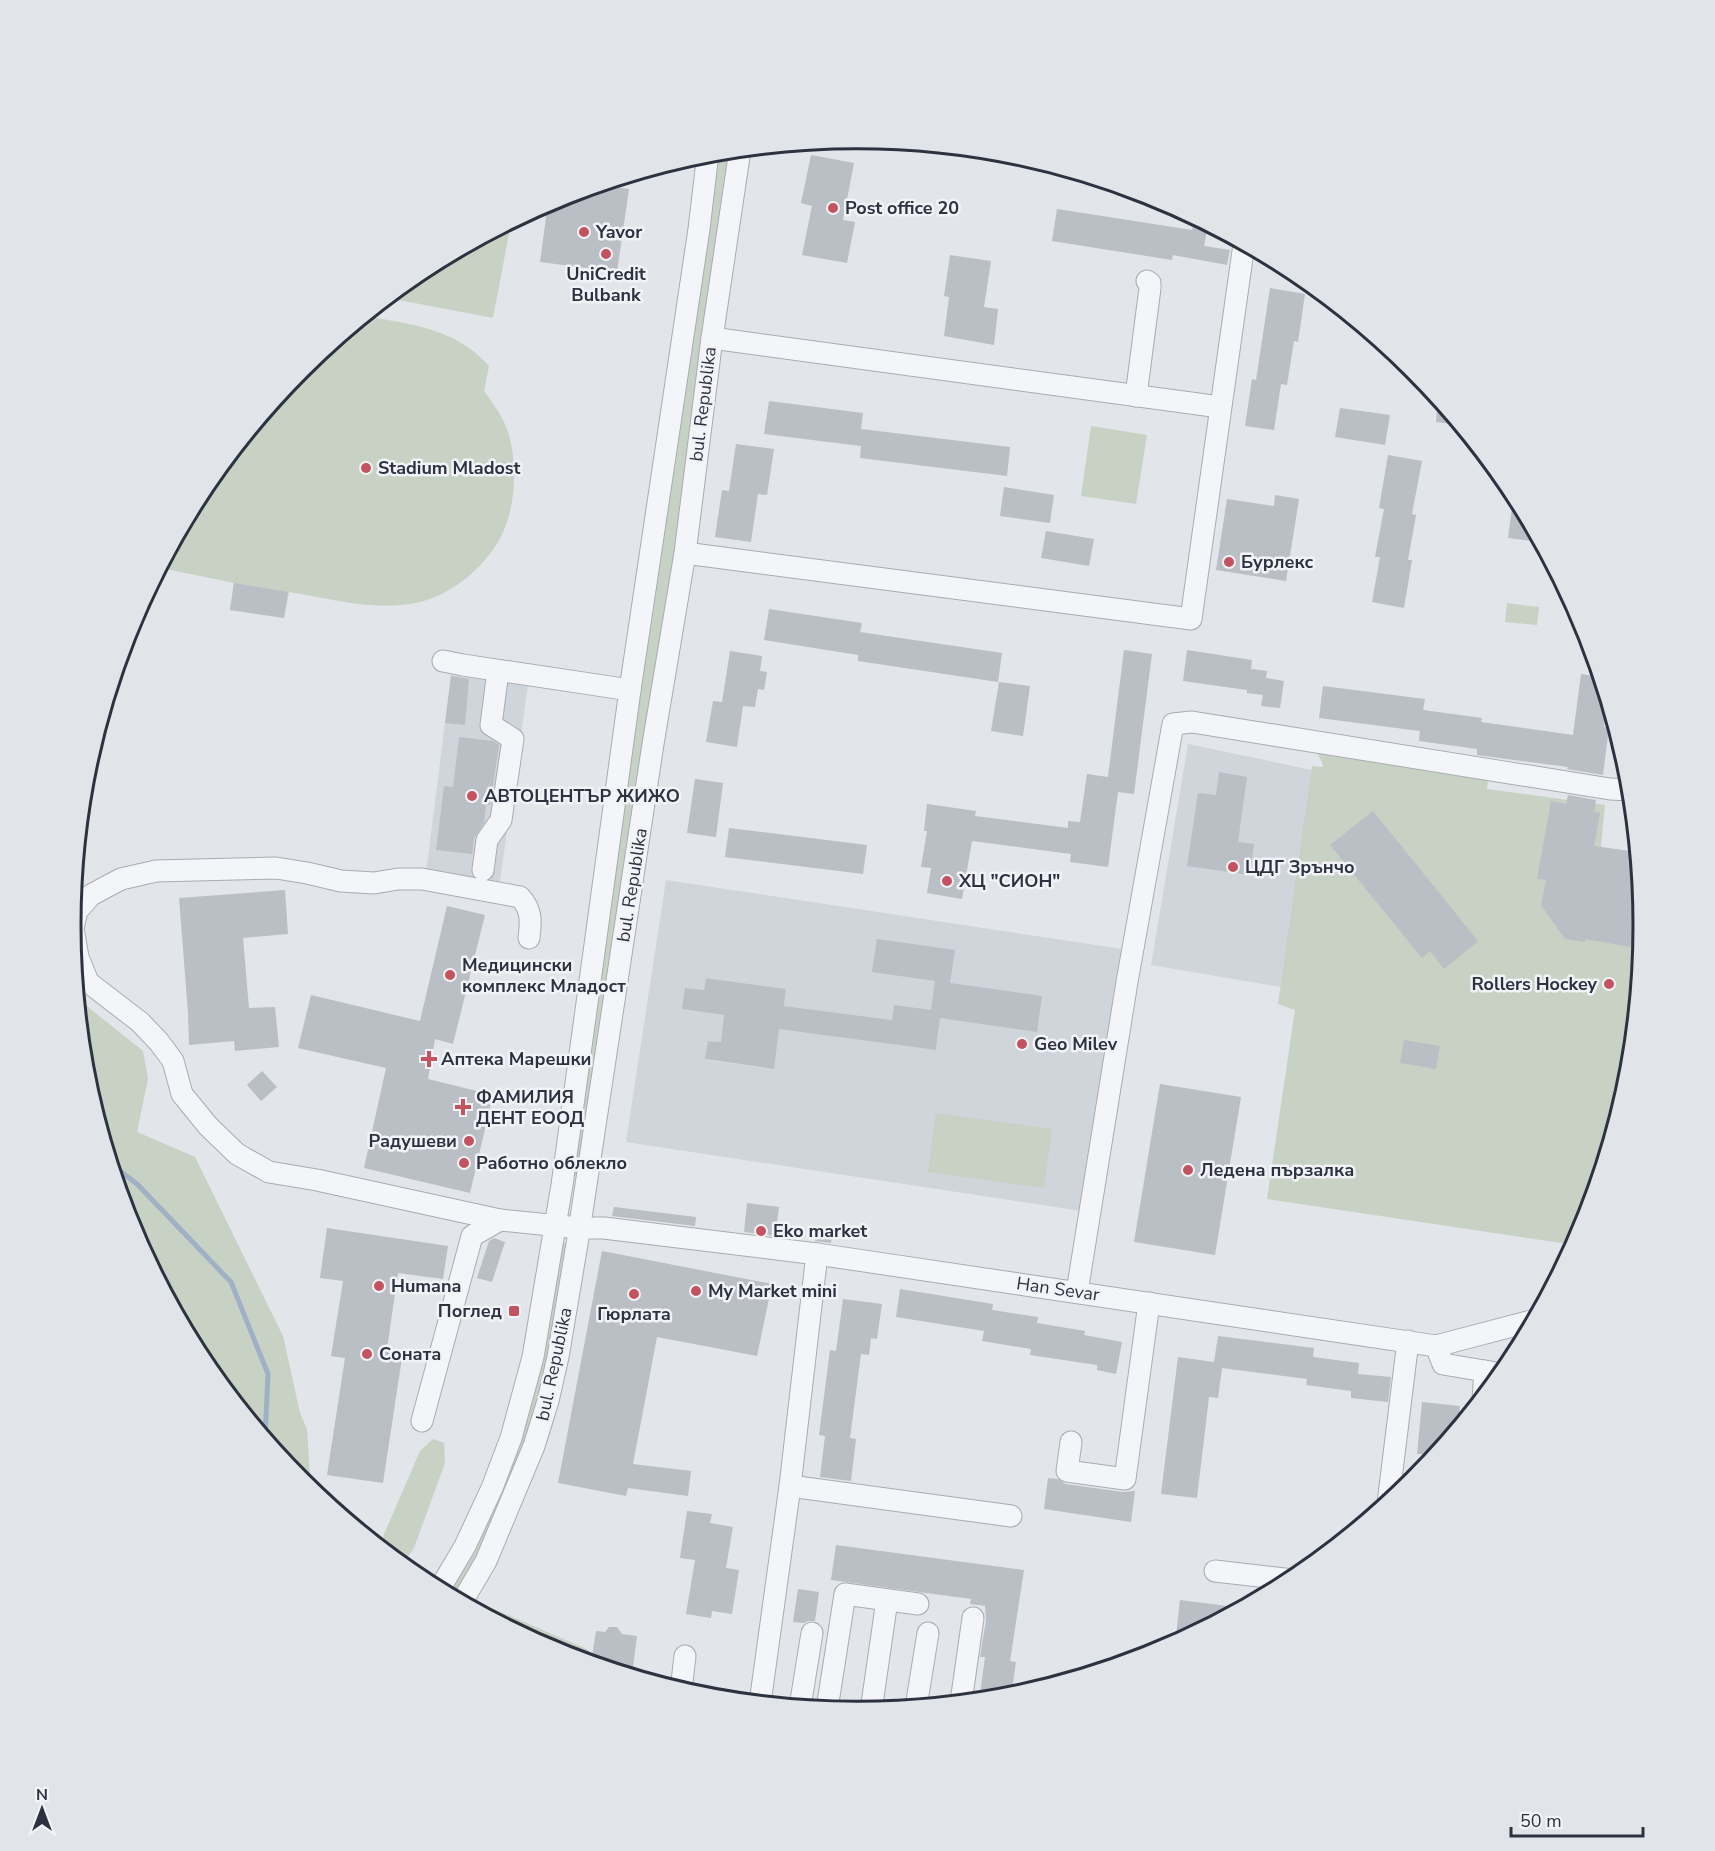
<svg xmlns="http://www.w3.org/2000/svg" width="1715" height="1851" font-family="'Nunito Sans',sans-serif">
  <rect width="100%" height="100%" fill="#e2e5e9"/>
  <!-- built -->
  <g fill="#d0d4db" fill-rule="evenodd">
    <path d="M451,675l77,10 -29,202 -73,-13z"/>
    <path d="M1188,744l124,26 -31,217 -130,-22z"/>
    <path d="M666,880l456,69 -40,262 -456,-69zM706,978l80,11 -2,17 108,14 2,-15 45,25 -3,20 -187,-26 25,45 -68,-9 2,-19 13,1 3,-27 -41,-6 2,-21 19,2z"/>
  </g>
  <!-- green -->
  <g fill="#c7d2c4">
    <path d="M740,150l-153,1029 -23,-7 144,-1019z"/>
    <path d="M511,223l-18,95 -105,-20 33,-27z"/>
    <path d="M365,316c46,8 92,13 124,50l-5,25c7,10 15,20 20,31 14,29 13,78 0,108 -14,33 -50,64 -84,72 -44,10 -88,-3 -131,-10l-5,26 -54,-8 4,-27 -73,-15 42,-80 98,-119z"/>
    <path d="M1091,426l56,9 -11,69 -55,-8z"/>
    <path d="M1507,603l32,4 -2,18 -32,-3z"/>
    <path d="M1314,747l175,22 -2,20 118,16 -7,72 42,5 4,44 -15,153 -45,148 -9,18 -308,-46 28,-189 -17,-6 34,-238 11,1 -1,-5z"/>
    <path d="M78,999l65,52 5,28 -11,53 58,25 88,179 17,77 7,16 4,61 -10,-8 -98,-120 -73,-136 -44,-147z"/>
    <path d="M936,1113l116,16 -8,59 -116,-16z"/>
    <path d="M553,1242l24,2 -19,113 -92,240 123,53 -2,12 -31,-10 -117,-62 53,-102z"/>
    <path d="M433,1439l11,4 1,20 -31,85 -12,17 -23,-19 41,-95z"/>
  </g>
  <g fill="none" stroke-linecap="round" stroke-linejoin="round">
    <!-- stream -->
    <path stroke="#a0b1c6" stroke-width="5" d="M111,1164l26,20 94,98 37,92 -3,64"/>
  </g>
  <!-- building -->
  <g fill="#babec5">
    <path d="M811,155l43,8 -11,57 12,2 -8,41 -45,-8 10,-49 -11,-3z"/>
    <path d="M600,185l29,4 -12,83 -77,-10 8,-59 9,-5z"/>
    <path d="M1057,209l135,21 2,-10 7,1 7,4 -4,21 26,4 -3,15 -54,-10 -1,5 -120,-19z"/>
    <path d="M950,255l41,6 -7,46 14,2 -4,36 -50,-9 5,-39 -5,-1z"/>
    <path d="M1270,288l35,6 -7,48 -4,-1 -7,44 -6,-1 -7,46 -29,-4 7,-47 4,1z"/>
    <path d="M1438,399l14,16 8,10 -24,-3z"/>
    <path d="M769,401l94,12 -2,16 149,18 -3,29 -147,-18 1,-12 -97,-12z"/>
    <path d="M1340,408l50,7 -5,30 -50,-8z"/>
    <path d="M736,444l38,5 -7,46 -9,-1 -7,48 -36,-5 7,-47 7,1z"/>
    <path d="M1388,455l34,6 -10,53 4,1 -8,45h4l-8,48 -32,-6 8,-45h-5l9,-48 -5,-1z"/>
    <path d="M1004,487l50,8 -4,28 -50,-7z"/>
    <path d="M1514,492l27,50 -33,-4z"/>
    <path d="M1275,495l24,4 -13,82 -70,-11 11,-71 47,7z"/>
    <path d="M1046,531l48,8 -5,27 -48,-8z"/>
    <path d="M234,583l54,9 -4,26 -54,-8z"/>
    <path d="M769,609l93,14 -2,9 142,21 -4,29 -140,-21v-6l-94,-15z"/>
    <path d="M1124,650l28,4 -18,140 -16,-2 -10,75 -38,-5 1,-8 -99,-13 -10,58 -35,-6 4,-25 -10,-1 6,-36h-3l3,-27 49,7 -1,5 93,12v-7l12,1 7,-48 21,3z"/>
    <path d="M1187,650l65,10 -1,9 16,2 -1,7 18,3 -4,27 -19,-2 2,-11 -16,-2v-3l-64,-9z"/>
    <path d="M730,651l32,5 -2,15 7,1 -3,18 -6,-1 -3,18 -12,-1 -6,41 -31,-5 7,-41 9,1z"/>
    <path d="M1581,674l19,3 7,22 -3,28h5l-6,48 -36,-6 1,-2 -91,-12v-6l-58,-8 1,-10 -101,-13 4,-32 102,13 -2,11 59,8 -1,4 92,13z"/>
    <path d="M451,676l18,3 -4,46 -20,-2z"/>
    <path d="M999,682l31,4 -7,50 -32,-5z"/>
    <path d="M459,737l34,4 6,4 -9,60h-4l-2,18 -10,15 -2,16 -36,-4 8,-64 9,1z"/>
    <path d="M1219,772l28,5 -9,65 16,2 -4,31 -63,-9 11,-73 18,2z"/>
    <path d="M695,779l28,4 -7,54 -29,-4z"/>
    <path d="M1568,795l28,5 -2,12 6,1 -6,33 43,6 1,8 -5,36 9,1 2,29 -2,23 -57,-10v3l-20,-3 -24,-34 5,-25 -9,-1 14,-78 15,3z"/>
    <path d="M1373,811l105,130 -34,28 -14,-18 -8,7 -92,-113z"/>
    <path d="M729,828l138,17 -4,29 -138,-17z"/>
    <path d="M285,890l3,44 -45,4 6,70 26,-1 4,40 -44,4 -1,-10 -45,4 -1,-32 -9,-115z"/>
    <path d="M447,906l38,9 -32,129 -18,-5 -7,40 65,16 -23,98 -106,-25 22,-100 -88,-20 13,-53 109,26z"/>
    <path d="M877,939l78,11 -5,33 92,13 -5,36 -97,-14 -4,32 -157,-21 -5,40 -69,-10 3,-18 13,1 3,-27 -42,-6 3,-21 19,2 2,-12 80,11 -2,17 108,14 2,-15 37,5 4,-29 -63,-9z"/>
    <path d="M1404,1040l36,6 -4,23 -36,-6z"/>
    <path d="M262,1071l15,16 -16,14 -14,-16z"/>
    <path d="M1160,1084l81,13 -26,158 -81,-13z"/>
    <path d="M747,1203l32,4 -4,29 -31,-4z"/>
    <path d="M614,1207l82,10 -1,9 -83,-10z"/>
    <path d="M327,1228l121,18 -5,33 -45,-6 -11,76 16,2 -20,132 -56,-8 18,-117 -14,-2 12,-75 -23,-3z"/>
    <path d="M817,1230l16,2 -2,11 -16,-2z"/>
    <path d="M494,1238l11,4 -13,40 -15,-4 12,-37z"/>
    <path d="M602,1251l170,33 -15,72 -100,-19 -24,127 58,7 -3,25 -60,-8 -2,8 -68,-13z"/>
    <path d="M900,1289l93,15 -1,6 46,7 -1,6 48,8 -1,4 38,7 -6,32 -19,-4v-5l-67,-10 1,-6 -49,-8 2,-10 -88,-14z"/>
    <path d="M843,1299l39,5 -5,35 -6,-1 -2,17 -8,-1 -11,84 6,1 -5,42 -31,-4 5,-41 -6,-1 11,-85 6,1z"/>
    <path d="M1218,1336l96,12 -1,9 46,6 -1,11 33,3 -3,25 -37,-4v-7l-45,-6 1,-6 -85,-11 -4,30 -9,-1 -12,101 -36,-4 17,-137 36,5z"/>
    <path d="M1422,1402l38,4 -2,23 -35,42 1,-17h-7z"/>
    <path d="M1048,1478l10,1 7,5 58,8 12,-1 -4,31 -87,-13z"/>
    <path d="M687,1511l25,3 -2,9 23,4 -7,41 13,2 -7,44 -20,-3 -1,7 -25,-4 9,-54 -15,-2z"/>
    <path d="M836,1545l188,25 -14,91 6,1 -5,35 -32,4 6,-44h-5l6,-37 -1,-14 -15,-2 1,-5 -140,-19z"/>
    <path d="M798,1589l21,3 -4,29h-7l-4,2 -11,-1z"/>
    <path d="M1180,1600l63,8 -56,30 -11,-2z"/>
    <path d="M609,1627h8l5,7 15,2 -5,39 -41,-12 5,-32 9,1z"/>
  </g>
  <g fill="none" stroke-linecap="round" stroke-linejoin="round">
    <!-- minor casing -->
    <g stroke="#a8acb3" stroke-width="23">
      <g id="minor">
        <path d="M712,338l508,69"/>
        <path d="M1136,396l14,-108v-5l-3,-2"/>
        <path d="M685,553l506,66 53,-375"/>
        <path d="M443,661l20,4 167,25"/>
        <path d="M483,870l4,-30 14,-20 12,-81 -22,-14 7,-54"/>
        <path d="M529,938c2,-17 3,-28 -9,-41l-98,-18h-24l-24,4 -33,-2 -34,-8 -31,-5 -120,3 -35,8 -30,16 -14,16 -4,17 5,29 10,25 52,40 19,20 14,19 9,33 26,32 29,28 32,18 48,8 183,40 79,8h25l213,26 619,92 99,-26"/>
        <path d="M1077,1292l50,-310 46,-258 19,-2 418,67 21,1"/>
        <path d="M1436,1346l7,18 59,10"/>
        <path d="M1483,1398l2,-27"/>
        <path d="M422,1421l50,-185 28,-16"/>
        <path d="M1071,1442l-4,29 58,8 24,-176"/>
        <path d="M790,1486l221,30"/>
        <path d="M1388,1503l20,-162"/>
        <path d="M1215,1571l79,9"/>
        <path d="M439,1590l26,-44 27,-58 19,-50 22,-81 29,-172 68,-495 69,-461 9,-76"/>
        <path d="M462,1602l24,-41 48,-115 14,-45 10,-44 19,-113 76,-500 32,-191 27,-215 28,-188"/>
        <path d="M681,1690l4,-34"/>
        <path d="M961,1702l12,-84"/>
        <path d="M760,1703l30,-217 27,-232"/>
        <path d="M800,1707l12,-74"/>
        <path d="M916,1707l12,-74"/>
        <path d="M827,1709l18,-115 73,10"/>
        <path d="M871,1711l16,-111"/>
      </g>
    </g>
    <!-- minor -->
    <use href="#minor" stroke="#f4f5f8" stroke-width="21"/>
  </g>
  <!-- markers -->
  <g fill="#c3535f" stroke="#f1f3f7" stroke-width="2">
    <circle cx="833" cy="208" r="6"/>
    <circle cx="584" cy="232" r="6"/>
    <circle cx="606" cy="254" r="6"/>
    <circle cx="366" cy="468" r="6"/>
    <circle cx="1229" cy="562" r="6"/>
    <circle cx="472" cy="796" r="6"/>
    <circle cx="1233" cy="867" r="6"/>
    <circle cx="947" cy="881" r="6"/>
    <circle cx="450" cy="975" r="6"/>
    <circle cx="1609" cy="984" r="6"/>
    <circle cx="1022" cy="1044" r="6"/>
    <path d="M426 1050h6v6h6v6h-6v6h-6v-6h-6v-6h6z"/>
    <path d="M460 1098h6v6h6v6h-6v6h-6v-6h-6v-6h6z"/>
    <circle cx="469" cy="1141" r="6"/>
    <circle cx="464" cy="1163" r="6"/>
    <circle cx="1188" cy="1170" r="6"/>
    <circle cx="761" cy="1231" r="6"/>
    <circle cx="379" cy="1286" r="6"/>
    <circle cx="696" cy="1291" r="6"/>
    <circle cx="634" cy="1294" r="6"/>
    <rect x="508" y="1305" width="12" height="12" rx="3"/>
    <circle cx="367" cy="1354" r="6"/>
  </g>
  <g text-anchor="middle" stroke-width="5" stroke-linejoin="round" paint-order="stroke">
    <!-- poi labels -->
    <g font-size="18" font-weight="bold" fill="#2c3240" stroke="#f1f3f7" text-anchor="start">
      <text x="845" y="214">Post office 20</text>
      <text x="596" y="238">Yavor</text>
      <text x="606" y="280" text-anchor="middle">UniCredit<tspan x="606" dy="21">Bulbank</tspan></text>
      <text x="378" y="474">Stadium Mladost</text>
      <text x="1241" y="568">Бурлекс</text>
      <text x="484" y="802">АВТОЦЕНТЪР ЖИЖО</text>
      <text x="1245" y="873">ЦДГ Зрънчо</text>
      <text x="959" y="887">ХЦ "СИОН"</text>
      <text x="462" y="971">Медицински<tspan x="462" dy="21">комплекс Младост</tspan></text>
      <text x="1597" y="990" text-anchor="end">Rollers Hockey</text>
      <text x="1034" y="1050">Geo Milev</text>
      <text x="441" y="1065">Аптека Марешки</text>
      <text x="476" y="1103">ФАМИЛИЯ<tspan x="476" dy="21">ДЕНТ ЕООД</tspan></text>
      <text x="457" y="1147" text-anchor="end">Радушеви</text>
      <text x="476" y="1169">Работно облекло</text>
      <text x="1200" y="1176">Ледена пързалка</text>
      <text x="773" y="1237">Eko market</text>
      <text x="391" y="1292">Humana</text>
      <text x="708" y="1297">My Market mini</text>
      <text x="502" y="1317" text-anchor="end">Поглед</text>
      <text x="634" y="1320" text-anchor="middle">Гюрлата</text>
      <text x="379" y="1360">Соната</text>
    </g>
    <!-- street labels -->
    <g font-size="18" fill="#2c3240" stroke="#f1f3f7">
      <text transform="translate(703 404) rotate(-83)" y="6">bul. Republika</text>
      <text transform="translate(632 885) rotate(-81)" y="6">bul. Republika</text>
      <text transform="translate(1058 1289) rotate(8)" y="6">Han Sevar</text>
      <text transform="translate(554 1364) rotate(-78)" y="6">bul. Republika</text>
    </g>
  </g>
  <!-- crop -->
  <path d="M0 0H1715V1851H0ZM81 925a776 776 0 1 1 1552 0a776 776 0 1 1-1552 0Z" fill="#e1e4e8" fill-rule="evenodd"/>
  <path fill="none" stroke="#2c3240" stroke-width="3" d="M81 925a776 776 0 1 1 1552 0a776 776 0 1 1-1552 0Z"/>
  <!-- north arrow -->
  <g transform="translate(42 1809)" stroke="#f1f3f7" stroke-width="4.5" paint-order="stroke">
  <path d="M0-4.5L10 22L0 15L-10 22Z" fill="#2c3240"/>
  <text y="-9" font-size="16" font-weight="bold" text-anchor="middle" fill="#2c3240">N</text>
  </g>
  <!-- scale -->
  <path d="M1511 1827v9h132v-9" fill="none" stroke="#2c3240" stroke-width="3"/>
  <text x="1520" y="1827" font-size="18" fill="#2c3240" stroke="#f1f3f7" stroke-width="4.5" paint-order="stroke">50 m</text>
</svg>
